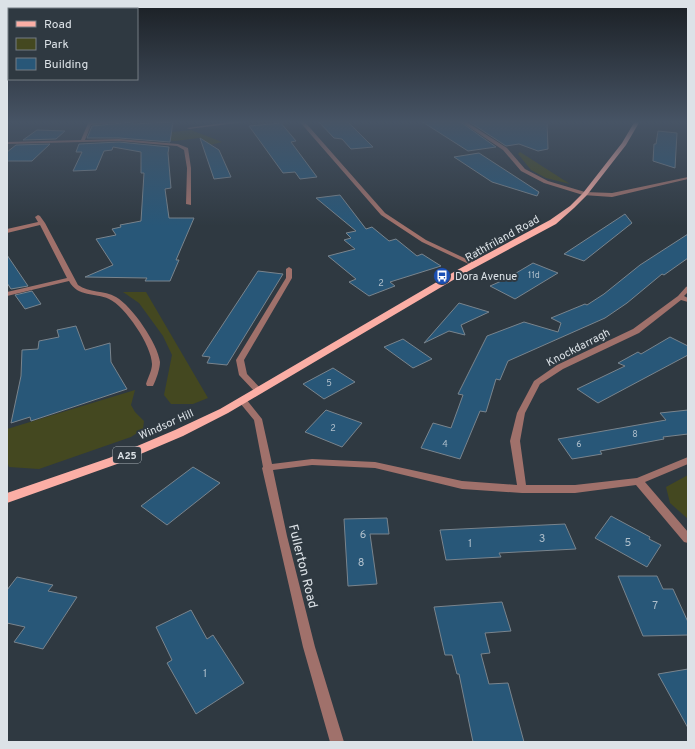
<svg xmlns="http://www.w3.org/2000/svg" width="695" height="749" font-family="Overpass,sans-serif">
  <rect width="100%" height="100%" fill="#2f3941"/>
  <!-- green -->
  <g fill="#444820">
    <path d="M191,130l31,12 -12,3 -11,-7 -24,3 -49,-4z"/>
    <path d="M520,152l50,32 -24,-6 -15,-8 -13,-16z"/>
    <path d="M123,292h23l62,106 -15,6h-22l-7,-9 8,-40 -9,-19 -24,-33z"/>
    <path d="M135,390l-4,15 4,7 9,9 -1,8 -12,8 -92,32 -30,-2 -2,-6v-32z"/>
    <path d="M688,475v44l-18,-16 -4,-16z"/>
  </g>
  <!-- building -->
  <g fill="#285778" stroke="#79848d">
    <path d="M318,121h29l26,26 -22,2 -9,-10 -8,-1z"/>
    <path d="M421,121h38l37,26 -28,4z"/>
    <path d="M468,121h79l1,28 -10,2 -19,-7 -13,2z"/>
    <path d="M133,122v2l40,-2 -3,20 -51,-4h-32l5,-12z"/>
    <path d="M281,123l15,18 -5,1 26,35 -17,2 -5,-7 -12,1 -34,-47z"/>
    <path d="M37,130l28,1 -9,8 -33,1z"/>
    <path d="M658,131l19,2 -2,35 -22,-7 1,-17h2z"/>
    <path d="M200,138l19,12 12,27 -17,2z"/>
    <path d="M119,142l50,5 -1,6 3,35 -6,1 4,29h25l-18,42h3l-9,21h-25l2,-3 -62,-1 28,-12 -17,-26 20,-4 -4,-6 9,-2 -1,-2 21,-4 3,-48h-3v-21l-28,-5 -1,3 -8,1 -8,19 -23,1 9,-19h-6l3,-8z"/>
    <path d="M50,144l-18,17h-25v-9l9,-7z"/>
    <path d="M479,153l60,39 -2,4 -45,-14 -38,-25z"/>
    <path d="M340,195l26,34 6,-2 17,14 7,-2 21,17 5,-2 19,12 -51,16 5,4 -26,10 -20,-14 7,-3 -28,-23 27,-7 -11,-9 7,-2 -5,-5 10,-2 -40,-33z"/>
    <path d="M625,214l7,9 -48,38 -20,-7z"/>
    <path d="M688,234v24l-24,17 -2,-1 -35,29 -22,15 -97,43 -8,19 -4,-1 -10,33 -6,-1 -20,48 -39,-11 12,-25 18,5 12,-33 -5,-1 29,-58 37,-14 34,10 3,-9 -10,-5 34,-14 2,1 17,-11 36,-29z"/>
    <path d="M7,255l21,31 -17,3 -4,-6z"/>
    <path d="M533,263l25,10 -43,26 -25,-13 16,-7z"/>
    <path d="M258,271l25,3 -56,91 -20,-2 3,-6 -8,-1z"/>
    <path d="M32,291l9,13 -16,5 -10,-14z"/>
    <path d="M459,303l30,9 -28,13 4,10 -16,-4 -25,12z"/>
    <path d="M76,326l9,24 25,-7 1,19 16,27 -96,32 -1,-4 -19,6 10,-47 1,-26 16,-1 1,-8 20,-4 -2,-7z"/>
    <path d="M670,337l18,9v9l-90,48 -21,-14 48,-23 -7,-3 20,-11 3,2z"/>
    <path d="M403,339l29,20 -19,9 -29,-21z"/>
    <path d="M333,368l22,14 -31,17 -21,-15z"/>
    <path d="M326,410l36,13 -20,24 -37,-15z"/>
    <path d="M688,410v24l-25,3 1,2 -64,12 2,3 -30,5 -14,-20 108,-19 -6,-7z"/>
    <path d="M193,467l27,16 -53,42 -26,-19z"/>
    <path d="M611,516l39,21 -1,2 12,6 -14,22 -52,-29z"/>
    <path d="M387,518l2,16h-19l7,50 -29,2 -4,-67z"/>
    <path d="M565,524l11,25 -77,4 2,4 -55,3 -6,-30z"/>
    <path d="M618,576h39l6,13h10l15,33v13l-45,1z"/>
    <path d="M17,577l36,8 -5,6 29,6 -34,52 -29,-7 11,-15 -18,-4v-33z"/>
    <path d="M502,602l9,29 -26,2 5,20 -9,1 8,30 19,-1 16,59h-51l-14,-68h-2l-5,-19h-7l-11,-48z"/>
    <path d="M191,610l16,29 6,-4 31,48 -48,31 -29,-51 5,-3 -16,-33z"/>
    <path d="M688,669v59l-30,-54z"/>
  </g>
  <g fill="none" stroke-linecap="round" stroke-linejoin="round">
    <!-- minor -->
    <g fill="#a0716b" fill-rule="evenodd">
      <path d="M89,121h4l-1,2 41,-2 -42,4 -6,15 34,-1 59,5 10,4 3,20v37l-5,-1 1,-36 -3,-18 -7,-4 -58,-5 -112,3v-2l74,-2z"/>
      <path d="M237,121h16l-64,8 -2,-1z"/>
      <path d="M299,121h5l81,92 41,27 51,24v2h-4l-51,-24 -41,-27z"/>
      <path d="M460,121h5l42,27 18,21 23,12 37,11 27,1 76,-16v2l-76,18 -29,-2 -39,-12 -23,-12 -18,-21z"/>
      <path d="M38,215l2,1 5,7 33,62c11,8 26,5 38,12 16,9 42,47 44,65 0,7 -4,18 -7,24h-6l-1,-2c2,-7 6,-13 6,-20 0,-18 -27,-58 -43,-65 -14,-7 -31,-1 -40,-18l-62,15v-4l60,-14 -27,-53 -33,8v-4l31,-7 -3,-5z"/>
      <path d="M289,267l3,2v9l-48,82 3,14 16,17 -4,3 -3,-1 -17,-18 -3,-15 50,-82v-9z"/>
      <path d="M688,286v6l-4,4 4,2v4l-7,-2 -42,33 -76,36 -23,15 -15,29 -5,28 6,44h49l62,-7 51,-21v7l-43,18 43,50v11l-4,-1 -48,-57 -61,8h-53l-60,-4 -87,-21 -63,-3 -39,5 14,66 28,111 29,95h-14l-27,-95 -41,-179 1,-1 -9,-47 -14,-17 -1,-2 1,-2h6l16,20 10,45 40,-5 63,3 87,19 55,4 -7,-44 7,-28 17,-32 23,-16 76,-36 45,-33 8,-9z"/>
    </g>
    <!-- primary -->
    <path fill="#fbaea5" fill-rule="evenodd" d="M635,121h5l-14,24 -39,50 -13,13 -18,16 -91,49 -237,140 -45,23 -66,28 -110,39v-10l102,-35 66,-28 45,-21 239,-140 91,-49 20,-14 13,-13 39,-50z"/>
  </g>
  <!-- sky -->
  <linearGradient id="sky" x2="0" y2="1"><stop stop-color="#1a1f24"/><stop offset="0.54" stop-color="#475465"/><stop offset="1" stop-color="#475465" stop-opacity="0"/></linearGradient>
  <rect width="695" height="226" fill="url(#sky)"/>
  <!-- icons -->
  <defs>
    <g id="bus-disc" transform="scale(0.9)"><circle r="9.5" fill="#1a4fb4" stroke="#2f3941"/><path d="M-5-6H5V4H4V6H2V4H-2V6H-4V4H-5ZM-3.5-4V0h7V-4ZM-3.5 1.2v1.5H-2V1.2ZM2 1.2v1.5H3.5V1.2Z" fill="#fff"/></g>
  </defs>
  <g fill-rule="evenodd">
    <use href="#bus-disc" x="442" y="276"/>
  </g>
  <g text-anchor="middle" stroke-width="4" stroke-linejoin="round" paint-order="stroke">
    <!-- number labels -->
    <g font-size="9" fill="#afbfcb">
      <text x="534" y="278">11d</text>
      <text x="381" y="286">2</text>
      <text x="329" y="386">5</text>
      <text x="333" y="431">2</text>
      <text x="635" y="437">8</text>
      <text x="445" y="447">4</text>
      <text x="579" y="447">6</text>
    </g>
    <!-- shield labels -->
    <rect fill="#2f3941" stroke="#a8afb5" stroke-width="1" x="113" y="447" width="28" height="16" rx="3"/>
    <g font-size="10" font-weight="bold" fill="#dce2e7">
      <text x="127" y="459">A25</text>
    </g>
    <!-- street labels -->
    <g font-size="11" fill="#dce2e7" stroke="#2f3941">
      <text transform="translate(502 238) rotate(-29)" y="4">Rathfriland Road</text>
      <text transform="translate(578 347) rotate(-27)" y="4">Knockdarragh</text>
      <text transform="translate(166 424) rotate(-24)" y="4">Windsor Hill</text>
    </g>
    <!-- poi labels -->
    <g font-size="11" fill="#dce2e7" stroke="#2f3941" text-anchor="start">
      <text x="455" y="280">Dora Avenue</text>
    </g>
    <!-- near-number labels -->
    <g font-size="11" fill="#afbfcb">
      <text x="363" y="538">6</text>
      <text x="542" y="542">3</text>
      <text x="628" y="546">5</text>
      <text x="470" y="547">1</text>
      <text x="361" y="566">8</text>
      <text x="655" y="609">7</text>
      <text x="205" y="677">1</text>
    </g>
    <!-- near-street labels -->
    <g font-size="13" fill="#dce2e7" stroke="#2f3941">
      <text transform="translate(304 566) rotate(76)" y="5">Fullerton Road</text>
    </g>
  </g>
  <!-- border -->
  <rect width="695" height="749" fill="none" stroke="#dce2e7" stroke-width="16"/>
  <!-- legend -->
  <rect x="8" y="8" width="130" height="72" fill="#2f3941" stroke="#747d83"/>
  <rect x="16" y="21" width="20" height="6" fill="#fbaea5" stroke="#747d83"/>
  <text x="44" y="28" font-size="12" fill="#dce2e7">Road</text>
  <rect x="16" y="38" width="20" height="12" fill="#444820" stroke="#747d83"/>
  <text x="44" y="48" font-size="12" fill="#dce2e7">Park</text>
  <rect x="16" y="58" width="20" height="12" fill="#285778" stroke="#747d83"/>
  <text x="44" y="68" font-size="12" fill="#dce2e7">Building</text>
</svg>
